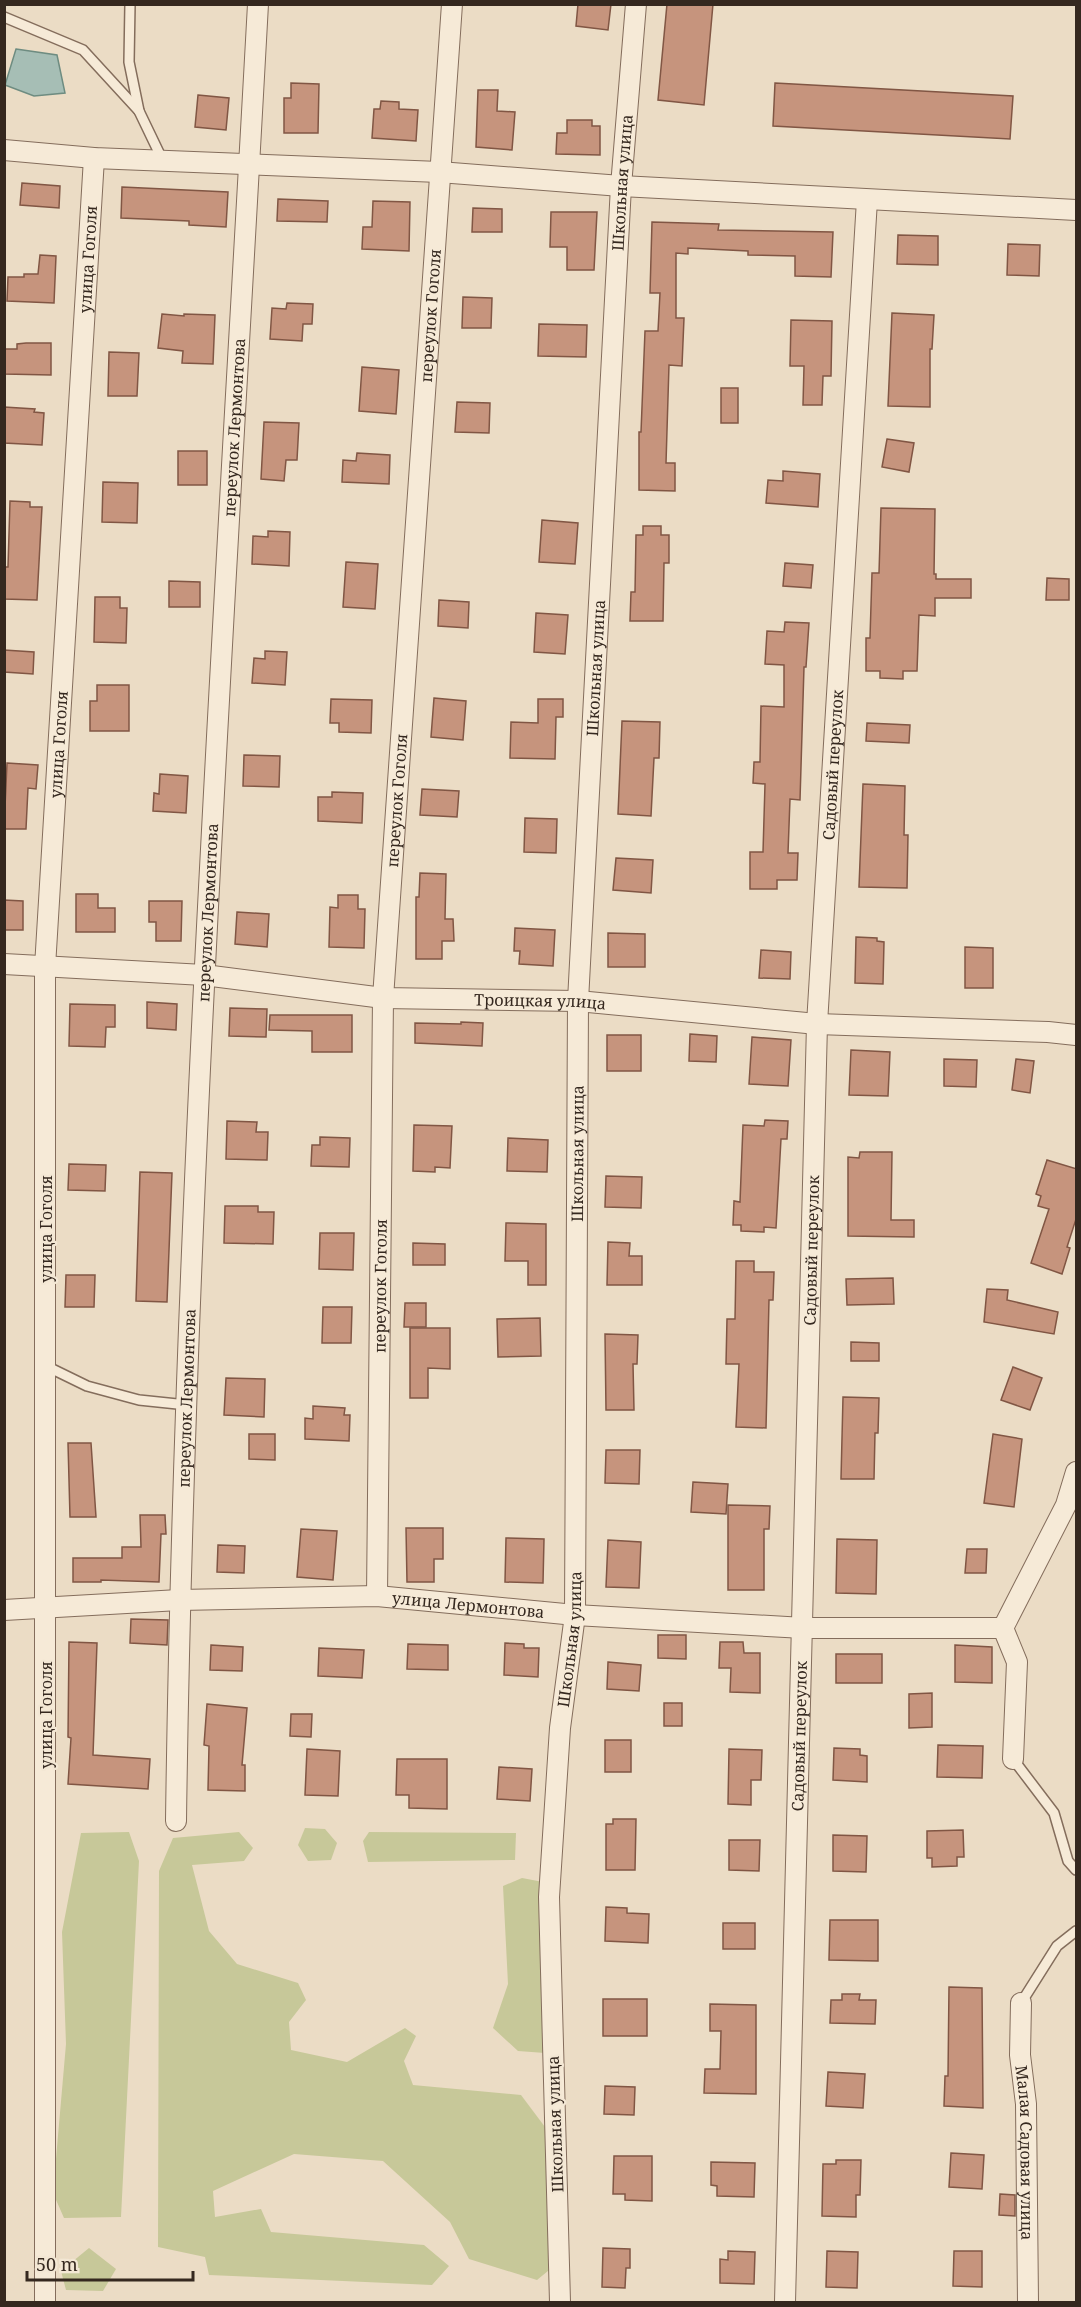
<svg xmlns="http://www.w3.org/2000/svg" width="1081" height="2307" font-family="'Noto Serif',serif">
  <rect width="100%" height="100%" fill="#ebdcc5"/>
  <!-- green -->
  <g fill="#c7c899">
    <path d="M305,1828l20,1 12,14 -6,17 -23,1 -10,-16z"/>
    <path d="M129,1832l10,29 -18,356 -57,1 -11,-25 13,-149 -4,-112 19,-99z"/>
    <path d="M239,1832l14,16 -9,13 -52,4 17,66 28,33 61,19 8,17 -17,22 2,28 56,12 58,-34 11,8 -12,25 9,24 108,10 24,32 9,139 -17,14 -68,-21 -19,-37 -67,-61 -89,-7 -81,37 2,26 46,-8 10,23 153,13 25,21 -17,19 -223,-10 -4,-18 -47,-10 1,-376 14,-33z"/>
    <path d="M369,1832l147,1 -1,27 -147,2 -5,-21z"/>
    <path d="M522,1878l21,4 2,171 -27,-2 -25,-23 15,-44 -5,-98z"/>
    <path d="M89,2248l27,21 -13,22 -37,-1 -5,-19z"/>
  </g>
  <!-- water -->
  <path fill="#a6beb5" stroke="#6e8c81" stroke-width="1.5" d="M16,49l41,6 8,38 -31,3 -29,-11z"/>
  <!-- building -->
  <g fill="#c6947d" stroke="#815644" stroke-width="1.5">
    <path d="M578,4h33l-3,26 -32,-4z"/>
    <path d="M667,4h46l-9,101 -46,-5z"/>
    <path d="M291,83l28,1 -1,49h-34v-35h7z"/>
    <path d="M775,83l238,13 -3,43 -237,-13z"/>
    <path d="M478,90h20l-1,21 18,1 -3,38 -36,-3z"/>
    <path d="M198,95l31,3 -3,32 -31,-3z"/>
    <path d="M381,101l18,1v7l19,1 -2,31 -44,-3 2,-29h6z"/>
    <path d="M567,120h25v6h8v29l-44,-1 1,-21h10z"/>
    <path d="M22,183l38,3 -1,22 -39,-3z"/>
    <path d="M122,187l106,5 -2,35 -37,-2v-4l-68,-3z"/>
    <path d="M278,199l50,2 -1,21 -50,-1z"/>
    <path d="M373,201l37,1 -1,49 -47,-2 1,-22h9z"/>
    <path d="M473,208l29,1v23h-30z"/>
    <path d="M551,212h46l-3,58h-27v-23h-17z"/>
    <path d="M652,222l67,2 -1,6 115,2 -2,45 -36,-1v-20l-47,-1v-4l-60,-3v6l-12,-1v65h8l-2,48 -13,-1 -3,98h9v28l-36,-1v-58h2l4,-101h13l2,-38h-10z"/>
    <path d="M898,235l40,1v29l-41,-1z"/>
    <path d="M1008,244l32,1 -1,31 -32,-1z"/>
    <path d="M40,255l16,1 -2,47 -47,-2 1,-24h16v-3h14z"/>
    <path d="M463,297l29,1 -1,30h-29z"/>
    <path d="M287,303l26,1 -1,20h-9l-1,17 -32,-2 2,-31 14,1z"/>
    <path d="M892,313l42,2 -2,34h-2v58l-42,-1z"/>
    <path d="M162,314l22,2v-2l31,1 -2,49 -31,-1 1,-12 -25,-3z"/>
    <path d="M791,320l41,1 -1,55h-8l-1,29h-19l1,-39h-14z"/>
    <path d="M539,324l48,1 -1,32 -48,-1z"/>
    <path d="M26,343h25v32l-47,-1v-25h13v-5z"/>
    <path d="M109,352l30,1 -2,43h-29z"/>
    <path d="M362,367l37,3 -3,44 -37,-3z"/>
    <rect x="721" y="388" width="17" height="35"/>
    <path d="M457,402l33,1 -1,30 -34,-1z"/>
    <path d="M4,407l31,2 -1,3 10,1 -2,32 -38,-2z"/>
    <path d="M264,422l35,1 -2,37h-11l-2,21 -23,-2z"/>
    <path d="M887,439l27,4 -5,29 -27,-5z"/>
    <rect x="178" y="451" width="29" height="34"/>
    <path d="M357,453l33,2 -1,29 -47,-2 1,-22 13,1z"/>
    <path d="M783,471l37,3 -2,33 -52,-4 2,-23 15,1z"/>
    <path d="M103,482l35,1 -1,40 -35,-1z"/>
    <path d="M10,501l20,1v5h12l-5,93 -33,-1v-32h4z"/>
    <path d="M881,508l54,1 -1,65h2v5h35v19h-36v18l-16,-1 -2,56h-14v8l-23,-1v-7h-14v-33h4l2,-65h7z"/>
    <path d="M542,520l36,3 -3,41 -36,-2z"/>
    <path d="M643,526h18v9h8v28h-5l-1,58h-33l1,-29h4l1,-57h7z"/>
    <path d="M268,531l22,1 -1,34 -37,-2 1,-28 15,1z"/>
    <path d="M346,562l32,2 -3,45 -32,-2z"/>
    <path d="M785,563l28,2 -2,23 -28,-2z"/>
    <path d="M1047,578l22,1v21h-23z"/>
    <path d="M169,581l31,1v25h-31z"/>
    <path d="M95,597h25v11h7l-1,35 -32,-1z"/>
    <path d="M439,600l30,2 -1,26 -30,-2z"/>
    <path d="M536,613l32,2 -3,39 -31,-2z"/>
    <path d="M785,622l24,1 -3,44h-2l-4,133 -10,-1 -2,54h10l-1,27h-20v9h-27v-37h13l2,-68 -12,-1 1,-21h6l1,-56 23,1v-42l-19,-1 2,-33 17,1z"/>
    <path d="M4,650l30,2 -1,22 -29,-2z"/>
    <path d="M265,651l22,1 -2,33 -33,-2 2,-25 11,1z"/>
    <path d="M97,685h32v46h-39v-30h7z"/>
    <path d="M434,698l32,3 -3,39 -32,-3z"/>
    <path d="M331,699l41,1 -1,33 -32,-1v-9h-9z"/>
    <path d="M538,699h25v18h-7l-1,42 -45,-1 1,-36 27,1z"/>
    <path d="M622,721l38,1 -1,36h-5l-3,58 -33,-2z"/>
    <path d="M867,723l43,2 -1,18 -43,-2z"/>
    <path d="M244,755l36,1 -1,31 -36,-1z"/>
    <path d="M7,763l31,2 -2,24 -8,-1 -2,41h-22z"/>
    <path d="M160,774l28,2 -2,37 -33,-2 1,-18 5,1z"/>
    <path d="M863,784l42,2 -1,49h4l-1,53 -48,-1z"/>
    <path d="M422,789l37,2 -2,26 -37,-2z"/>
    <path d="M332,792l31,1 -1,30 -44,-2v-24h14z"/>
    <path d="M525,818l32,1 -1,34 -32,-1z"/>
    <path d="M616,858l37,2 -2,33 -38,-3z"/>
    <path d="M420,873l26,1 -1,45h8l1,22h-12v18h-26v-62h3z"/>
    <path d="M76,894h22v14h17v24h-39z"/>
    <path d="M338,895h20v14h7l-1,39 -35,-1 1,-40 8,1z"/>
    <path d="M4,900l19,1v29h-19z"/>
    <path d="M149,901h33l-1,40h-25v-19h-7z"/>
    <path d="M237,912l32,2 -2,33 -32,-3z"/>
    <path d="M515,928l40,2 -2,36 -34,-2 1,-13h-6z"/>
    <path d="M608,933l37,1v33h-37z"/>
    <path d="M856,937l21,1v3l7,1 -1,42 -28,-1z"/>
    <path d="M965,947l28,1v40h-28z"/>
    <path d="M761,950l30,2 -1,27 -31,-1z"/>
    <path d="M147,1002l30,2 -1,26 -29,-2z"/>
    <path d="M70,1004l45,1v22h-9l-1,20 -36,-1z"/>
    <path d="M230,1008l37,1 -1,28 -37,-1z"/>
    <path d="M270,1015h82v37h-40v-21l-43,-1z"/>
    <path d="M461,1022l22,1 -1,23 -67,-3v-20l46,1z"/>
    <path d="M690,1034l27,2 -1,26 -27,-1z"/>
    <rect x="607" y="1035" width="34" height="36"/>
    <path d="M752,1037l39,3 -3,46 -39,-2z"/>
    <path d="M851,1050l39,2 -2,44 -39,-1z"/>
    <path d="M944,1059l33,1 -1,27 -32,-1z"/>
    <path d="M1016,1059l18,2 -4,32 -18,-3z"/>
    <path d="M765,1120l23,1 -1,18h-6l-5,89 -12,-1v5l-23,-1v-6h-8l1,-24 6,1 3,-77 21,1z"/>
    <path d="M227,1121l30,1 -1,10h12l-1,28 -41,-1z"/>
    <path d="M414,1125l38,1 -2,42 -15,-1v5l-22,-1z"/>
    <path d="M320,1137l30,1 -1,29 -38,-1 1,-21h8z"/>
    <path d="M508,1138l40,2 -1,32 -40,-1z"/>
    <path d="M860,1152h32l-1,68h23v17l-66,-1v-79l11,1z"/>
    <path d="M1047,1160l30,9v47l-10,31 3,1 -8,26 -31,-11 18,-54 -11,-3 3,-10 -5,-2z"/>
    <path d="M69,1164l37,1 -1,26 -37,-1z"/>
    <path d="M140,1172l32,1 -5,129 -31,-1z"/>
    <path d="M606,1176l36,1 -1,31 -36,-1z"/>
    <path d="M225,1206h33v6h16l-1,32 -49,-1z"/>
    <path d="M506,1223l40,1v61h-18v-24h-23z"/>
    <path d="M320,1233h34l-1,37 -34,-1z"/>
    <path d="M608,1242l22,1 -1,13h13v29h-35z"/>
    <path d="M413,1243l32,1v21h-32z"/>
    <path d="M736,1261h18v11h20l-1,28h-4l-3,128 -30,-1 3,-63h-13l1,-45h8z"/>
    <path d="M66,1275h29l-1,32h-29z"/>
    <path d="M893,1278l1,26 -47,1 -1,-26z"/>
    <path d="M987,1289l21,1 -1,10 51,12 -4,22 -70,-12z"/>
    <path d="M405,1303h21v24h-22z"/>
    <path d="M323,1307h29l-1,36h-29z"/>
    <path d="M540,1318l1,38 -43,1 -1,-38z"/>
    <path d="M410,1328h40v41l-22,-1v30h-18z"/>
    <path d="M605,1334l33,1 -1,29h-4l1,46h-28z"/>
    <path d="M851,1342l28,1v18h-28z"/>
    <path d="M1013,1367l29,11 -12,32 -29,-10z"/>
    <path d="M226,1378l39,1 -1,38 -40,-2z"/>
    <path d="M843,1397l36,1 -1,35h-3l-1,46h-33z"/>
    <path d="M313,1406l32,2 -1,7h6l-1,26 -44,-2v-21l8,1z"/>
    <path d="M249,1434h26v26l-26,-1z"/>
    <path d="M993,1434l29,5 -8,68 -30,-4z"/>
    <path d="M68,1443h23l5,74h-26z"/>
    <path d="M606,1450h34l-1,34 -34,-1z"/>
    <path d="M693,1482l35,2 -2,30 -35,-2z"/>
    <path d="M728,1505l42,1 -1,23h-5v61h-36z"/>
    <path d="M140,1515h25l1,19h-5l-2,48 -58,-2v2h-28v-24h49v-11h19z"/>
    <path d="M406,1528h37v31h-9v23h-27z"/>
    <path d="M301,1529l36,2 -4,49 -36,-3z"/>
    <path d="M506,1538l38,1 -1,44 -38,-1z"/>
    <path d="M837,1539l40,1 -1,54 -40,-1z"/>
    <path d="M608,1540l33,2 -2,46 -33,-1z"/>
    <path d="M218,1545l27,1 -1,27 -27,-1z"/>
    <path d="M967,1549h20l-1,24h-21z"/>
    <path d="M131,1619l37,1 -1,25 -37,-2z"/>
    <path d="M658,1635h28v24l-28,-1z"/>
    <path d="M69,1642l28,1 -4,112 57,4 -2,30 -80,-5 3,-46 -3,-1z"/>
    <path d="M720,1642h23l1,11h16v40l-30,-1 1,-24h-12z"/>
    <path d="M505,1643l19,1v4h15l-1,29 -34,-2z"/>
    <path d="M408,1644l40,1v25l-41,-1z"/>
    <path d="M211,1645l32,2 -1,24 -32,-1z"/>
    <path d="M955,1645l37,2v36l-37,-1z"/>
    <path d="M319,1648l45,2 -2,28 -44,-2z"/>
    <rect x="836" y="1654" width="46" height="29"/>
    <path d="M608,1662l33,3 -2,26 -32,-2z"/>
    <path d="M932,1693v34l-23,1v-34z"/>
    <rect x="664" y="1703" width="18" height="23"/>
    <path d="M207,1704l40,4 -5,57h3v26l-37,-1 1,-44 -5,-1z"/>
    <path d="M291,1714h21l-1,23 -21,-1z"/>
    <rect x="605" y="1740" width="26" height="32"/>
    <path d="M938,1745l45,1 -1,32 -45,-1z"/>
    <path d="M834,1748l26,1v6l7,1v26l-34,-2z"/>
    <path d="M307,1749l33,2 -2,45 -33,-1z"/>
    <path d="M729,1749l33,1 -1,30h-10v25l-23,-1z"/>
    <path d="M397,1759h50v50l-38,-1v-13h-13z"/>
    <path d="M499,1767l33,2 -2,32 -33,-2z"/>
    <path d="M613,1819h23l-1,51h-29v-46h7z"/>
    <path d="M963,1830l1,27h-7v9l-25,1v-9h-5v-27z"/>
    <path d="M833,1835l34,1 -1,36 -33,-1z"/>
    <path d="M729,1840h31l-1,31 -30,-1z"/>
    <path d="M606,1907l21,1v5l22,1 -1,29 -43,-2z"/>
    <path d="M830,1920h48v41l-49,-1z"/>
    <rect x="723" y="1923" width="32" height="26"/>
    <path d="M949,1987l33,1 1,120 -39,-2 1,-30h3z"/>
    <path d="M842,1994h18l-1,6h17l-1,24 -45,-1 1,-23h11z"/>
    <rect x="603" y="1999" width="44" height="37"/>
    <path d="M710,2004l46,1v89l-52,-1 1,-24h15l1,-38h-11z"/>
    <path d="M828,2072l37,2 -2,34 -37,-2z"/>
    <path d="M605,2086l30,1 -1,28 -30,-1z"/>
    <path d="M951,2153l33,2 -2,34 -33,-2z"/>
    <path d="M614,2156h38v45l-27,-1v-6h-12z"/>
    <path d="M836,2160h25l-1,35h-4v22l-34,-1 1,-52h13z"/>
    <path d="M711,2162l44,1 -1,34 -37,-1v-10l-6,-1z"/>
    <path d="M1000,2194l15,1v21l-16,-1z"/>
    <path d="M603,2248l27,1v19h-4l-1,20 -23,-1z"/>
    <path d="M728,2251l27,1 -1,32 -34,-1v-24l8,1z"/>
    <path d="M827,2251l31,1 -1,36 -31,-1z"/>
    <path d="M954,2251h28v36l-29,-1z"/>
  </g>
  <g fill="none" stroke-linecap="round" stroke-linejoin="round">
    <!-- service casing -->
    <g stroke="#846d5c" stroke-width="12">
      <g id="service">
        <path d="M130,4l-1,58 10,49 24,50"/>
        <path d="M4,17l79,33 56,61"/>
        <path d="M46,1366l41,20 52,14 48,5"/>
        <path d="M1013,1759l41,54 14,48 8,9"/>
        <path d="M1021,2003l36,-57 19,-15"/>
      </g>
    </g>
    <!-- minor casing -->
    <g stroke="#846d5c" stroke-width="22">
      <g id="minor">
        <path d="M4,150l90,8 345,14 182,14 455,24"/>
        <path id="s1" d="M4,964l200,11 179,23 195,3 239,23 231,8 28,3"/>
        <path id="s2" d="M377,1596l6,-598 69,-994"/>
        <path id="s3" d="M4,1610l175,-10 198,-4 198,19 229,13h199"/>
        <path d="M1013,1759l4,-97 -14,-34 63,-123 10,-33"/>
        <path id="s4" d="M176,1821c8,-606 49,-1211 82,-1817"/>
        <path id="s5" d="M1021,2003l-1,52 6,49 2,198"/>
        <path id="s6" d="M45,2302v-1335l49,-809"/>
        <path id="s7" d="M560,2302l-11,-405 11,-169 15,-113 3,-614 43,-815 15,-182"/>
        <path id="s8" d="M785,2302l32,-1278 50,-824"/>
      </g>
    </g>
    <!-- service -->
    <use href="#service" stroke="#f6ead7" stroke-width="9"/>
    <!-- minor -->
    <use href="#minor" stroke="#f6ead7" stroke-width="20"/>
  </g>
  <g text-anchor="middle" stroke-width="4.5" stroke-linejoin="round" paint-order="stroke">
    <!-- street labels -->
    <g font-size="16" fill="#35281f" stroke="#f3e7d4">
      <text dy="6" stroke="none"><textPath href="#s7" startOffset="2122">Школьная улица</textPath></text>
      <text dy="6" stroke="none"><textPath href="#s6" startOffset="2044">улица Гоголя</textPath></text>
      <text dy="6" stroke="none"><textPath href="#s2" startOffset="1282">переулок Гоголя</textPath></text>
      <text dy="6" stroke="none"><textPath href="#s4" startOffset="1395">переулок Лермонтова</textPath></text>
      <text dy="6" stroke="none"><textPath href="#s7" startOffset="1636">Школьная улица</textPath></text>
      <text dy="6" stroke="none"><textPath href="#s6" startOffset="1558">улица Гоголя</textPath></text>
      <text dy="6" stroke="none"><textPath href="#s8" startOffset="1538">Садовый переулок</textPath></text>
      <text dy="6" stroke="none"><textPath href="#s2" startOffset="796">переулок Гоголя</textPath></text>
      <text dy="6" stroke="none"><textPath href="#s4" startOffset="909">переулок Лермонтова</textPath></text>
      <text dy="6" stroke="none"><textPath href="#s1" startOffset="538">Троицкая улица</textPath></text>
      <text dy="6" stroke="none"><textPath href="#s7" startOffset="1150">Школьная улица</textPath></text>
      <text transform="translate(46 1229) rotate(-90)" y="6">улица Гоголя</text>
      <text dy="6" stroke="none"><textPath href="#s8" startOffset="1052">Садовый переулок</textPath></text>
      <text dy="6" stroke="none"><textPath href="#s2" startOffset="310">переулок Гоголя</textPath></text>
      <text dy="6" stroke="none"><textPath href="#s4" startOffset="423">переулок Лермонтова</textPath></text>
      <text dy="6" stroke="none"><textPath href="#s3" startOffset="465">улица Лермонтова</textPath></text>
      <text dy="6" stroke="none"><textPath href="#s7" startOffset="664">Школьная улица</textPath></text>
      <text transform="translate(46 1715) rotate(-90)" y="6">улица Гоголя</text>
      <text dy="6" stroke="none"><textPath href="#s8" startOffset="566">Садовый переулок</textPath></text>
      <text transform="translate(555 2124) rotate(-92)" y="6">Школьная улица</text>
      <text dy="6" stroke="none"><textPath href="#s5" startOffset="150">Малая Садовая улица</textPath></text>
    </g>
  </g>
  <!-- border -->
  <rect width="1081" height="2307" fill="none" stroke="#35281f" stroke-width="12"/>
  <!-- scale -->
  <path d="M27 2271v9h166v-9" fill="none" stroke="#35281f" stroke-width="3"/>
  <text x="36" y="2271" font-size="18" fill="#35281f" stroke="#f3e7d4" stroke-width="4.5" paint-order="stroke">50 m</text>
</svg>
